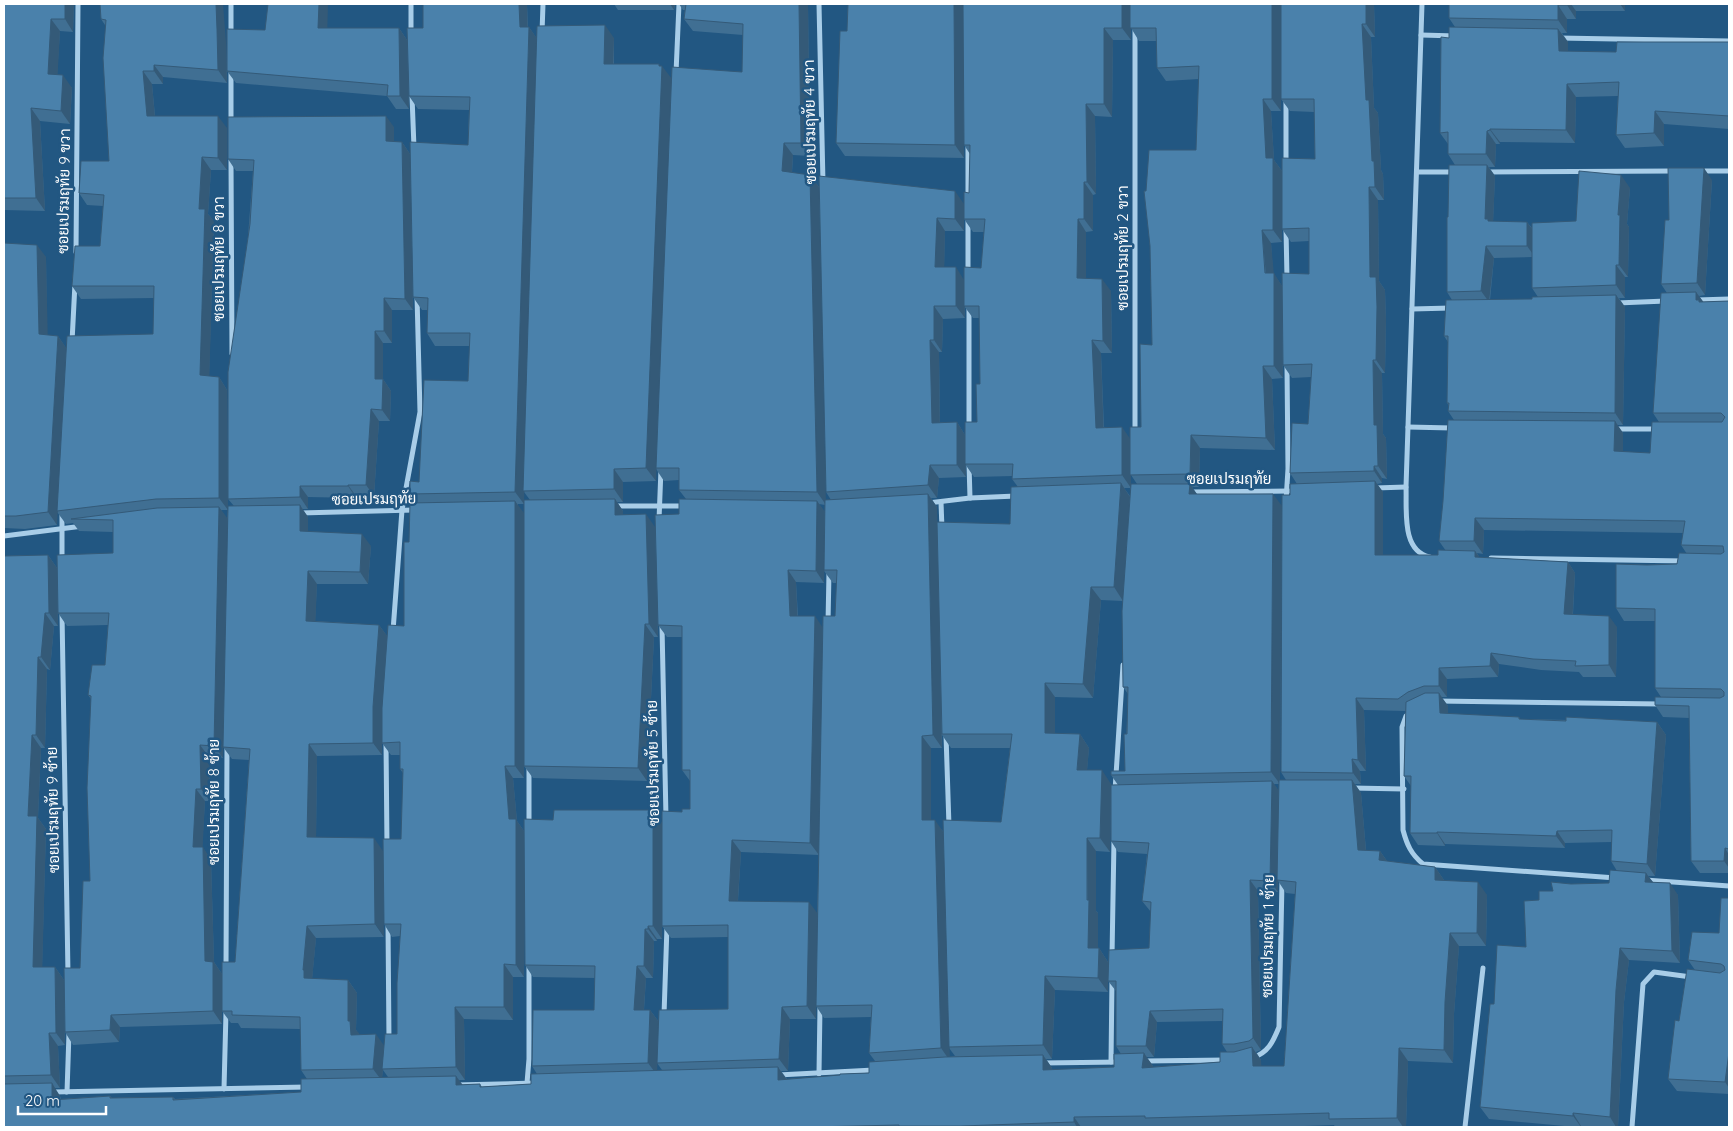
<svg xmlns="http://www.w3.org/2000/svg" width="1733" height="1131" font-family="Quicksand,Sarabun,sans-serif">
  <rect width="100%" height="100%" fill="#225782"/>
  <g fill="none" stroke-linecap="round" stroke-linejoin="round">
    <!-- minor -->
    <g stroke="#a8cde8" stroke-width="5">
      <path d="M231,4v32"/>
      <path d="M411,4v29"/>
      <path d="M819,4l4,179"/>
      <path d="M1422,4l-16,483c1,23 -5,64 24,70"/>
      <path d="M542,33l1,-29"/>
      <path d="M1421,35l35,1"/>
      <path d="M1559,38l170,3"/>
      <path d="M231,72v52"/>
      <path d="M676,73l3,-69"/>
      <path d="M412,96l2,52"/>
      <path d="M1286,99v64"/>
      <path d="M968,147v51"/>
      <path d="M231,160l1,194"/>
      <path d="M1700,171h29"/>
      <path d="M1417,172h37"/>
      <path d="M1485,172l189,-1"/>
      <path d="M968,219v54"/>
      <path d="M1286,229l1,49"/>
      <path d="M76,252l2,-248"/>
      <path d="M1697,300l32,-1"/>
      <path d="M1617,303l49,-2"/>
      <path d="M969,307v121"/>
      <path d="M1412,309l39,-1"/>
      <path d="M72,342l3,-59"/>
      <path d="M1408,427l44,1"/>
      <path d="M1613,429h44"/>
      <path d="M1135,432v-404"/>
      <path d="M969,464l1,34"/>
      <path d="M1375,488l31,-1"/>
      <path d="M1190,492l99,-1"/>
      <path d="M1286,501l2,-32 -1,-102"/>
      <path d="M941,502l1,27"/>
      <path d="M928,503l42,-5 46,-2"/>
      <path d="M615,506h69"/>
      <path d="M300,513l114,-3"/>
      <path d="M659,520l2,-51"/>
      <path d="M4,536l79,-10"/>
      <path d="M1491,558l194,3"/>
      <path d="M62,562v-49"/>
      <path d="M62,613l6,361"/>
      <path d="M828,623l1,-51"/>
      <path d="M662,626l4,192"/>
      <path d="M393,631l9,-121 18,-98 -3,-116"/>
      <path d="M1437,701l224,3"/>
      <path d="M1410,713l-4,3 -4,11 1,103c4,15 8,24 20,34l193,14"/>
      <path d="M946,735l3,91"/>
      <path d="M386,742l1,104"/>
      <path d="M529,766v59"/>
      <path d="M1352,788l52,1"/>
      <path d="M1115,791l8,-126"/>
      <path d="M1645,880l84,6"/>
      <path d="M388,924l1,117"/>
      <path d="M1112,956l2,-116"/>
      <path d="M226,969l1,-222"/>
      <path d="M664,1015l3,-89"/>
      <path d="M1252,1058c16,-5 21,-16 27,-31l3,-145"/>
      <path d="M1145,1061l81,-1"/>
      <path d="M1111,1062l1,-82"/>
      <path d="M1042,1063l79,-1"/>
      <path d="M819,1074l1,-67"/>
      <path d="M778,1075l96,-5"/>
      <path d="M527,1083l2,-24v-93"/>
      <path d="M455,1085l82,-2"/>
      <path d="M224,1089l2,-77"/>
      <path d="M53,1092l254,-5"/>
      <path d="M67,1092l2,-59"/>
      <path d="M1465,1127l18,-159"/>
      <path d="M1632,1127l11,-143 11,-12 37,5"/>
    </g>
  </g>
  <!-- wall -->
  <g fill="#406f93" fill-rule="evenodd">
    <path d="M4,4h70l-1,28 -13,-1 -3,44 15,13 -2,36 -30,-3 5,90 -41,-1z"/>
    <path d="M100,4l126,38 1,41 -64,-6v7h-11l3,32 72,12v42h-16l-3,44 6,7 -5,155 10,1 8,13 1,116h6l-6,-7 25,-328h-17l-8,-12 166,-32v15h8l8,12 3,156h-21v33h-9v36l8,12 -1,30h-11l-5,75h-18v2l-48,-1v12h-6l6,8v15l63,14 -3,38h-51l-2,37 64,4 8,11 17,-10 5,-84 7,-39 -6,-9 9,-12 49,-101 2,-35h-35l-8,-13 1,-23h-6l-9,-13 55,-152 1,-35 -51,-1 -9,-13 14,-68v-24h104l1,23h1l8,12 77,-1v26l46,2 11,13 71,-7 1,-37 -50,-4 -9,-12 1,-9h-2l-4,-6h129l2,152 -17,-1 -1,18 18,2 9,12 6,314 6,-1 -5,-8 -7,-316 145,28v27h-19l-1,36 20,13 1,38 -22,1 -1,33h-3l1,71 17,-1 8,13 1,42 -27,1 -2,20h-6l6,9v15l73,2 8,-37 -6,-8 1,-3 -39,1 -9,-13 12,-42 3,-38 -1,-66h-6l-9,-12 17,-38 3,-36h-11l-9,-13 5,-26 1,-39 -6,-9 -1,-57 1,70 -119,-2 -9,-13 11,-112 1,-27h282v1v-1h149l2,2v-2h93l1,33h-4l3,71 4,5 3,57 2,4 1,26h-6l1,81 6,9 1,30 -1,53h-3l1,61 3,4 1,41 -5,-1v5l-5,1 6,8v63h55l8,-4 -7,-10 15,-121 -6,-9 1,-5 -2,-3 1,-61 -4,-6 8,-36 -5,-8 1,-75 7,-52 -7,-11v-10l-8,-11 9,-95 6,-11 -6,-9v-14h176v7h-49v8h-9v14h-5l6,9v9l48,1 113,-10v87l-65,-5v22l-39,2 -9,-13 2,-39 -42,1 -1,46 -75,-1v2h-4l-1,23h-6l6,9 -2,46h34l5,6 44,-7 54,-33 -3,36 2,3 -1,50h-3v21h-6l6,9 -2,118h-6l6,8v19l27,1 9,-31 -6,-9 14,-120 -6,-9 8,-64 43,-40 -7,115 -6,1 4,6 26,-1v572h-29l-9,-12 -2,-143 -26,-1 -8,-12 6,-8 -6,-9v-67h-31l-8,-13 31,-43 30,-1 10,-10 -6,-9 2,-12 -199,-3 -1,24 -6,-1 2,4 89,5 7,11 -2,41 44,13 -1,50h-33l-4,-5 -38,-2 -42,-6 -1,13 -51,2v18h-6l7,9v8l71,3 1,2 137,3 9,13 -11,141h-7l5,6 25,13 2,68 -51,-3 -5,42 -6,125h-21l-16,-1v1h-6l-86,-8 -9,-12 14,-103 32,-57 13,-47 14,-9 18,-7 38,-1 8,-12 -6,-10 1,-19 -47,1v5l-120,-4v2l-27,-1 -8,-12 1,-47 -7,-10 2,-65 -42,-1 2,61h-6l1,13h-6l6,9 5,57 14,1 7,10 48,6 9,13v1l43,14 -1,51h-27l-5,68 -1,49 -45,-2 -2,66h-71l-1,-2 -58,2h-1272v-571l44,-1 9,13 1,58h-4l-4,44 -3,-1 -2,79h-4l-3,70 8,11 -4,138h13l9,13 1,65 -7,1 2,42h-6l6,8 1,3 49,-3 2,2 61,-1 2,2 126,-7 6,-13 -6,-9 -1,-41 -59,-1 -3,-5h-7l-9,-12v-37v50l-102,3 -1,15 -46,3 -8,-13 15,-64 10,-87 1,-182 -3,-4 17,-30 3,-40 -41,1 -9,-13 55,-60v-21l-34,-1 -6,-8 -7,1 -9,-12v13l-32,4 -21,-1v-285l42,14 1,78 11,1 8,12 87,-14 1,-36 -73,1 -9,-13 28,-40 3,-40 -16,-1 -8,-12 30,-32 -4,-136 -4,-6zM1131,28l8,13h18v27l9,13 33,-2 -3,71 -50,41 4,55 2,99 -11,82 -11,13 -26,-13 -3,-74h11l-1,-62 -25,-12v-47l7,-1v-36l3,-1 -1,-78 17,1 1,-77h18zM1281,99l9,12 24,1 1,47 -33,12 -8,-11 -3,-49h10zM1282,229l9,13 18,-1v33l-27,12 -9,-13 -2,-30 11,-1zM1532,257v31l6,9 -6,2 -42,1 4,-42zM1283,365l9,13 19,-1 -3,47 -18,49 7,11 -7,11 -9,277 5,8h-6l2,-274 -85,-12 -5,-7h7l1,-39 75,2 -3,-71 11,-1zM656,469l8,12 15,-1v10l7,9 -7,15 -21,111 9,12h15v133l8,11v28l-8,3 -20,114 9,12 57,-1v72l-69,13 -9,-12h-6l2,-32h7l1,-37h3v-2h5v-116l-9,-13 -100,10 -28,145 8,12 62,1 -1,32 -62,56 5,8 -6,10 -49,3 -2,-3 -18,1 -3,-5h6l-1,-61 49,1v-43h11v-146l-7,-10 -4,-43h11l-6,-274h6v262l9,12 114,3 7,-144h4l-3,-110 -32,-12v-4l-6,-9h6v-20l33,-1zM1131,475l6,9h-6zM1124,488h6v8zM524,492l6,8h-6zM819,504l6,1v8zM221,510h7l-1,9zM824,571l9,12h4l-2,33 -12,12 -25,-12 -2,-34 28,1zM1101,600l22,1v86l5,7 -3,77 -14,4 7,10 -7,56 7,11 29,2 -5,47 9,11 -2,36 -41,33 8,10v55l5,8 -7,13 -62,3v-2l-6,-9h6l3,-69 53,2v-30l-9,-14h-1v-35l-2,-2v-60l14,1 1,-68 -24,-14 2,-22 -9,-14 -25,-1v-36l38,1zM382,718v25l9,12h9v14l3,4 -2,66 -17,85 8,13 8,-1 -3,98 -13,12 -25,-11 -3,-5 1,-37 -9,-13 -36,-1 4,-41 68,-1 -68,-100 1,-81 65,-1zM942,735l9,13h59l-9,74 -57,10 -13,-12v-72h11zM223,747l9,12 17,1 -14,202 -13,12 -8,-12 -3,-102 -9,-13 3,-46h5l-1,-44 14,1zM1274,784h5v8zM741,852l78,3 -2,58 -79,-12zM1278,881l8,12 9,1 -11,172h-23v-6l-5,-8 5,-2 -3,-159 20,1zM816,1006l8,12 47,-1 -2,36 6,8 -6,12 -82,6 -6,-8h7l2,-52h26zM1223,1021l-1,23 5,8 -7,10 -68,5 1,-1 -7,-9h8l3,-35zM949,1048l6,8 -6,1zM657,1063l5,7h-5zM383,1070l5,7h-6z"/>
    <path d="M614,4h61l-1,6h-56z"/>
    <path d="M327,28h72l8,12 2,69h-13l-9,-13 -151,-13 -9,-12 38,-41z"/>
    <path d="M1729,898v196l-52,-3 -9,-12 11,-58 16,-51 -7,-10 31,-27z"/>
  </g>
  <!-- shaded-wall -->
  <g fill="#345a78">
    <path d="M65,4h9l-1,28 -8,-13z"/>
    <path d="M216,4h7l3,38 1,41 -9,-13z"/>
    <path d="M319,4h9l-1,37 -9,-13z"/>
    <path d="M519,4h8l1,36 -8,-13z"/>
    <path d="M670,4h5l-1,6z"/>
    <path d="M799,4h9l2,152 -9,-13z"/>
    <path d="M954,4h9l1,154 -9,-13z"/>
    <path d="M1122,4h8l1,1v35l-9,-12z"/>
    <path d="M1272,4h7l2,2v105l-9,-12z"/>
    <path d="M1366,4h8l1,33 -9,-13z"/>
    <path d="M1567,4h4l5,7v8l-9,-14z"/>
    <path d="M1620,4h5v7z"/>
    <path d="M1558,5l9,14v14l-9,-13z"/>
    <path d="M51,19l9,12 -3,55 -9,-12z"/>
    <path d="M1362,24l9,13 3,71 4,5 3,57 2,4 1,26 -9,-13 -9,-87z"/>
    <path d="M605,25l9,13 -1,39 -9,-13z"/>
    <path d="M529,27l9,13 -14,464 -9,-12z"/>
    <path d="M399,28l8,12 2,69 -9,-13z"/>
    <path d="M1104,28l9,12 -1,77 -8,-13z"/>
    <path d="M1558,29l10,13v22l-9,-13z"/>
    <path d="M659,64l3,6v-4l10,13 -16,402 -10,-13z"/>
    <path d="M154,65l9,12v7l-9,-13z"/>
    <path d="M143,71l9,13 4,45 -9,-13z"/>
    <path d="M63,75l9,13 -2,36 -9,-13z"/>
    <path d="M1567,84l9,13 -1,46 -9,-13z"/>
    <path d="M1263,99l8,12 3,49 8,11v71l-9,-12 -7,-72z"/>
    <path d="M1086,104l9,12 1,78 -9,-12z"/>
    <path d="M31,108l9,13 5,90 -9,-13z"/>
    <path d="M1655,111l9,13v22l-10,-13z"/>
    <path d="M218,116l9,12v42l-9,-12z"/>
    <path d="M386,116l8,11v26l-8,-12z"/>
    <path d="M1490,129l10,13v2l-10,-14z"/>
    <path d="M1487,131l9,13 -1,23 -9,-13z"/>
    <path d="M402,142l8,12 3,156 -8,-11z"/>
    <path d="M784,143l9,12 -2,29 -9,-13z"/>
    <path d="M202,157l9,13 -3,44 6,7 -5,167 -9,-13 -1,-166z"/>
    <path d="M1487,165l8,11 -2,49 -8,-6z"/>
    <path d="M1704,168l8,12 -7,115 -8,-12z"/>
    <path d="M810,175l9,12 7,318 -9,-13z"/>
    <path d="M1621,175l9,13 -3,36 2,3 -1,50 -9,-12 -1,-50z"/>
    <path d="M1084,182l9,13v36l-9,-12z"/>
    <path d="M1369,187l9,13 1,81 6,9 1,30 -1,53 -9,-13 -6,-83z"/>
    <path d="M955,191l9,13v27l-9,-12z"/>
    <path d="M937,218l8,13 -1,48 -9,-12z"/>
    <path d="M1078,219l8,13v59l-9,-13z"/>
    <path d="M1527,222l8,11v24l-8,-11z"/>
    <path d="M1262,230l9,13 3,32v-2l8,13 1,92 -9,-12z"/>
    <path d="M37,245l9,12 2,90 -9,-13z"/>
    <path d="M1486,246l8,12 -5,44 -8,-11z"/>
    <path d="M1616,265l9,12v21l-9,-13z"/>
    <path d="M956,267l8,13 1,38 -9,-12z"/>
    <path d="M1102,279l9,12 1,62 -9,-12z"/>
    <path d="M1696,292l9,12 -9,-4z"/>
    <path d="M1616,295l9,12 -2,118 -8,-12z"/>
    <path d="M384,298l8,12v33l-8,-12z"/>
    <path d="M934,306l9,13 -1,33 -8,-12z"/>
    <path d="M375,331l8,12v36l8,12 -1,30 -8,-11 -7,-31z"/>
    <path d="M58,336l9,13 -10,176 -9,-13z"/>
    <path d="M930,340l9,12 1,83 -8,-12z"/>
    <path d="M1092,340l9,13 3,87 -8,-12z"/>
    <path d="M1373,360l9,13 1,61 3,4 1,41 -9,-13 -4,-41z"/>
    <path d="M1263,366l9,13 3,71 -9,-12z"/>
    <path d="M219,377l8,13 1,120 -9,-12z"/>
    <path d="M371,409l8,12 -5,75 -8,-11z"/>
    <path d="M1615,421l8,12v30l-9,-12z"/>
    <path d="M957,422l8,13 1,42 -9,-12z"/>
    <path d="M1122,427l9,13v48l-9,-13z"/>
    <path d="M1191,435l9,13 -1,39 -9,-13z"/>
    <path d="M930,465l9,13 -2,20 -9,-13z"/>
    <path d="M1374,466l8,12v5l-8,-12z"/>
    <path d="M614,469l9,13v20l-9,-13z"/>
    <path d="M1375,481l8,11v74l-8,-11z"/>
    <path d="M1121,483l9,14 -7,104 -9,-14z"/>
    <path d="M1190,484l8,12 -9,-2z"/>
    <path d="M348,485l8,11v2l-8,-12z"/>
    <path d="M300,486l8,11v12l-8,-12z"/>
    <path d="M928,494l9,13 5,241 -9,-13z"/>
    <path d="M1273,494l9,12 -2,278 -9,-12z"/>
    <path d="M615,499l8,12v16l-8,-12z"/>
    <path d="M515,501l9,12v265l-9,-12z"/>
    <path d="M817,501l9,12 -2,70 -8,-12z"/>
    <path d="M300,505l8,12v27l-8,-13z"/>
    <path d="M219,507l9,12 -5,239 -9,-12z"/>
    <path d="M646,514l9,13 3,110 -9,-13z"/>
    <path d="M1475,518l9,12 -1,24 -9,-13z"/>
    <path d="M362,534l9,12 -3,38 -8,-12z"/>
    <path d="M1475,551l8,11 -8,-5z"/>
    <path d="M48,555l9,13 1,58 -9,-13z"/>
    <path d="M1568,562l7,11 -3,52 -8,-11z"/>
    <path d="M788,570l8,12 2,46 -8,-12z"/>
    <path d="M308,571l9,13 -2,49 -9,-12z"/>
    <path d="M1091,587l10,13 -8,98 -10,-14z"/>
    <path d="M45,613l9,13 -4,44 -9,-13z"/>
    <path d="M815,616l8,12 -4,227 -9,-12z"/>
    <path d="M1609,616l8,11 -1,50 -7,-12z"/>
    <path d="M645,624l9,13 -7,144 -9,-13z"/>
    <path d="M379,625l9,12 -6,83v35l-9,-12v-36z"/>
    <path d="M1491,653l8,11 -1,13 -8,-11z"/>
    <path d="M38,657l9,12 -2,79 -9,-13z"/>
    <path d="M1439,668l8,11v18l-8,-11z"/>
    <path d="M1045,683l10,14v50l-10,-14z"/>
    <path d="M1439,693l9,13v19l-8,-12z"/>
    <path d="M1356,698l8,12 2,61 -8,-11z"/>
    <path d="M1657,722l9,13 -11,141 -8,-12z"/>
    <path d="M1080,734l9,14 -3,36 -9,-14z"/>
    <path d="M32,735l9,13 -3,70 8,11 -4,150 -9,-12 -5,-151z"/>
    <path d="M922,736l9,12v84l-9,-12z"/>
    <path d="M309,744l8,12 -1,93 -9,-12z"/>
    <path d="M200,745l9,12 1,44 -9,-12z"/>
    <path d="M1352,759l8,12 1,13 -8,-11z"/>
    <path d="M505,766l8,12 4,43 7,10v146l-8,-12 -7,-146z"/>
    <path d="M1102,770l9,14 -1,68 -10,-14z"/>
    <path d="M1352,780l9,13 6,70 -9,-13z"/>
    <path d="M1272,781l8,11 -2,100 -8,-11z"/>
    <path d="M196,789l9,12 -3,59 -9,-13z"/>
    <path d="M653,810l9,13v116l-9,-13z"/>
    <path d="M935,820l9,13 6,228 -9,-13z"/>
    <path d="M1557,831l8,12v5l-9,-12z"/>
    <path d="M1437,832l8,12v2l-8,-13z"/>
    <path d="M374,838l9,13 1,86 -9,-13z"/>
    <path d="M1087,838l9,13v60l2,2v49l-10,-14z"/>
    <path d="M732,840l9,12 -4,61 -8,-12z"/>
    <path d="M203,847l8,13 3,102 8,12v50l-9,-13 -8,-50z"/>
    <path d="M1725,848l4,7v13l-5,-7z"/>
    <path d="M1380,851l9,13 -10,-4z"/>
    <path d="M1435,867l9,13 -1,13 -8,-13z"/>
    <path d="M1646,873l9,12 -10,-3z"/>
    <path d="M1250,880l8,11 3,159 -8,-12z"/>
    <path d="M1478,882l9,13 -1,51 -9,-13z"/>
    <path d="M1670,883l8,12 2,68 -8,-12z"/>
    <path d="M809,902l9,12 -2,105 -9,-13z"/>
    <path d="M307,926l9,12 -4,43 -8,-3 -1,-8z"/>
    <path d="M648,926l9,13v2l-9,-12z"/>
    <path d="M645,929l9,12 -1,37 -9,-12z"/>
    <path d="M1450,933l9,13 -5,68 -1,49 -9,-13 1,-48z"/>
    <path d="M1099,948l9,14v30l-10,-14z"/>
    <path d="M1620,948l9,12 -5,42 -6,125h-2l-6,-10 6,-127z"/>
    <path d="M504,964l9,13v43l-9,-13z"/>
    <path d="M637,966l9,12 -3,44 -9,-12z"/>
    <path d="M55,967l9,13 1,65 -9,-12z"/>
    <path d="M1045,976l10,14 -3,69 -9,-14z"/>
    <path d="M348,980l9,13 -1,37 3,3v15l-8,-13 -3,-14z"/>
    <path d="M455,1007l9,12 1,61 -9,-13z"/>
    <path d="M782,1007l8,12 -2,52 -9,-12z"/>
    <path d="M650,1010l9,12 -2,53 -9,-12z"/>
    <path d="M1150,1011l7,11 -3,35 -8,-11z"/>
    <path d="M111,1015l9,12 -1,15 -9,-12z"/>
    <path d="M49,1033l9,13 2,42 -9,-13z"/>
    <path d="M376,1034l9,13 -3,34 -9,-12z"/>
    <path d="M1252,1047l9,13 1,18 -9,-12z"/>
    <path d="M1399,1048l9,13 -2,66h-3l-6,-9z"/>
    <path d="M1729,1052v36l-4,-6z"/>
    <path d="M1144,1053l9,13 -2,15 -9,-13z"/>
    <path d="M1043,1055l9,13 -1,15 -8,-13z"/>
    <path d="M778,1067l9,13h-9z"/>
    <path d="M456,1076l9,12 -9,-3z"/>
    <path d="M52,1083l8,13 1,17 -9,-13z"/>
    <path d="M1573,1113l8,13v1l-8,-11z"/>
    <path d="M1074,1117l7,10h-4l-3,-5z"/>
  </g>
  <!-- building -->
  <g fill="#4a81ab" stroke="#345a78">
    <path d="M4,4h61v15h-14l-3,55 15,1 -2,36 -30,-3 5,90h-32z"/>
    <path d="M100,4h116l1,25 1,41 -64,-5v6h-11l4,45h71v42l-16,-1 -3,52h6l-5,166 19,2v121l-63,1 -99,12 10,-175 86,-2 1,-48h-82l3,-40h25l4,-51 -25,-2 2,-32h28l-6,-103 3,-38 -5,-1z"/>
    <path d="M268,4h51l-1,24h81l1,68h-13l1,-11 -161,-14v-42l38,1z"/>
    <path d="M423,4h96l1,23h9l-14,465 -105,2v-13l9,1 5,-102 44,1 2,-48h-43l1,-35 -15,-1 -3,-155 58,3 2,-48 -61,-1 -2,-68h16z"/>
    <path d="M686,4h113l2,139h-17l-2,28 28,4 7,317 -138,-2v-22h-23l16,-401 70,5 1,-48 -59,-5z"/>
    <path d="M848,4h106l1,141 -119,-2 4,-112h7z"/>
    <path d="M963,4h159v24h-18v76h-18l1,78h-3v37h-6l-1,59 25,1 1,62 -11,-1 4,88 26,-1v48l-110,4 1,-15h-48v-42h12l-1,-38h4l-1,-78h-15v-39l17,1 4,-49h-21v-27l5,1 1,-48h-6z"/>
    <path d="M1130,4h142v95h-9l3,59h7v72h-11l3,43h9v93h-11l3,72 -75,-3 -1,39 -60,1v-48h11l-1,-83 12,1 -2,-99 -6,-55h2l3,-41h47l3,-84 -42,2 -1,-40h-26z"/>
    <path d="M1281,4h85v20h-4l4,76h3l3,61h2l1,26h-6l1,90h6l1,30 -1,53h-3l1,65h3l1,41h-4v5l-84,2 2,-50 16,1 4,-60 -29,1 -1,-92 27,1v-46l-27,1v-71l33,1 -1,-60h-33z"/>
    <path d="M1449,4h118v1h-9v15l-109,-2z"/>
    <path d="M605,25l-1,39h55v2h3l-16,402 -32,1v20l-91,2 14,-465z"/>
    <path d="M1449,27l109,2 1,22 57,1 1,-10h112v74l-74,-5 -1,22 -38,2 3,-53 -52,2 -1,46 -76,-1v1l-3,1 -1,23h-38v-22l-8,1 1,-96 8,1z"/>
    <path d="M386,116v25l16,1 3,157 -21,-1v33h-9v48h8l-1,31 -11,-1 -5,76h-18v1h-48v11l-72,2v-127l22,-148 4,-64 -26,-1v-42z"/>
    <path d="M1449,165h38l-2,54h3v2l39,1v24h-41l-5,45 -34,1v-75h1z"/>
    <path d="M1668,168h36l-7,115 -36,1 4,-64h4z"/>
    <path d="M1579,171l42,4 -3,40h2l-1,50h-3v20l-84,3v-65l44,-2z"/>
    <path d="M819,176l136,15v28l-18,-1 -2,49h21v39h-22v34h-4l2,83 25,-1v43h-27l-2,20 -102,7z"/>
    <path d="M4,243l33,2 2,89 19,2 -10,176 -32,4h-12z"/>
    <path d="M1696,292v8h3v2l30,-1v548l-4,-1 -1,13h-33l-2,-155 -34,-1v-8l65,1 4,-2v-4l-3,-3 -66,-1v-79l-39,-1v-44l31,1 30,-1 2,-11 42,1 3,-2 -1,-6 -42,-1 4,-24 -210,-3 -1,23h-35l4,-40 5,-81 167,1 -1,30 36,2 2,-31h70l3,-5 -4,-4h-68l8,-120z"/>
    <path d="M1616,295l-1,118 -167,-2 1,-8h-2l1,-67h-4l2,-36 86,-1v-2z"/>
    <path d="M1375,481v74h63v-5l37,1v6l93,5 -4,52 45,2v49l-34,1 1,-5 -43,-2 -42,-6 -1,13 -51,2v18h-15l-16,6 -10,7 -42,-1 2,62 -6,-1 1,14 -72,-1 1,-277h8v-11z"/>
    <path d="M1121,483l-7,104h-23l-8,97 -38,-1v50l35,1 -3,36h25l-2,68h-13v62h2l-1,48h11l-1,30 -53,-2 -2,69 -94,2 -6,-227 58,2 11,-88h-70l-5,-212 73,2 1,-37z"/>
    <path d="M1131,484h59l-1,10h84l-2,278 -160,3v-4h14l-1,-37h3l1,-47h-5l-1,-76z"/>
    <path d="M928,494l5,241 -11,1v84h13l6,228 -72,5 3,-48 -56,1 7,-390h12l2,-46h-13l1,-70z"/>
    <path d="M615,499v16l31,-1 3,110h-4l-7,144 -114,-2v-266z"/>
    <path d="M679,499l138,2 -1,70 -28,-1 2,46h25l-5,227 -78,-3 -3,61 80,1 -2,104 -25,1 -3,52 -122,4 2,-53 69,-1v-84l-66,1v-115l20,1v-3h8v-39h-8v-144l-24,-1 -3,-110 24,-1z"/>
    <path d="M515,501v265h-10l4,53h7v146l-12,-1v43h-49l1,60 -74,2 3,-35h12v-51l4,-59h-17l-1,-85h18l2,-70h-3v-27l-18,1v-35l6,-83 16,1v-84h5l1,-39z"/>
    <path d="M300,505v26l62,3 -2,38 -52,-1 -2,50 73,4 -6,82v36l-64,1 -2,93 67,1 1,86 -68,2 -4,44h1v8l44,2v41h2l1,14 25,-1 -3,35 -72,1 -1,-53 -68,-2v-4h-10v-49h13l15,-213 -27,-2 5,-241z"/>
    <path d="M219,507l-5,239 -14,-1 1,44h-5l-3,58h10l2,114 8,1v49l-102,4 -1,15 -45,2 -1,-64h16l3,-87h7l-3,-93 4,-92 -3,-1 4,-30h13l4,-52h-51l-1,-58 56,-2v-33l-42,-1 86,-11z"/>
    <path d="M48,555l1,58h-4l-4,44h-3l-2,78h-4l-4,81h9l-4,151h22l1,66h-7l2,42 -47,1v-520z"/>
    <path d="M1425,693h14l1,20 79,4v2l47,2v-4l91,5 -10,142 -36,-3 1,-31 -55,1 -1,5 -119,-4v1h-27l1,-57h-7l2,-74z"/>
    <path d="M1279,780h73l6,70 22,1 -1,9 56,7v13l43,2 -1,51h-27l-5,69 -1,48 -45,-2 -2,70 -68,1v-6l-184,5v-2l-71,1v5l-113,4h-62v-1l-88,2h-807v-43l48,-1v17l58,-4v2l63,-1v3l128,-8v-13l155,-3v9l24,-1v3l51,-3v-10l247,-7v13l62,-5v-1l29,-1v-11l76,-5 98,-2v15l71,-3v-13l30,-1 -2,15 78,-6v-10h14l18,-5 1,19h31l12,-184 -19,-2z"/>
    <path d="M1272,781l-2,100 -20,-1 3,158 -4,3 -15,3h-12l1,-35 -73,2 -4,35h-30v-65h-8l1,-31 40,-2 2,-46 -9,-1 7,-58 -38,-2v-56z"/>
    <path d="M554,810h99v116h-5v3h-3l-1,37h-7l-3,44h16l-2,53 -116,3 1,-56h61l1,-44 -70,-1 -1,-146 29,1z"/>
    <path d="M1610,870l36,3 -1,9 25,1 2,68 -52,-3 -4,42 -6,127 -37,-4v3l-93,-9 10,-103h4l3,-59 29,2 -2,-46 15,-1v-9h14l-2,-9 20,2 38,-1z"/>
    <path d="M1721,898h8v154l-4,30 -57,-3 7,-59 4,1 8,-52 33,4 5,-3 -1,-4 -3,-2 -33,-4 4,-28 27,1z"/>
  </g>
  <g text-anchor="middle" stroke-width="5" stroke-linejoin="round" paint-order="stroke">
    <!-- street labels -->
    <g font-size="15" fill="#fff" stroke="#225782">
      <text transform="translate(810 122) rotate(-91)" y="5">ซอยเปรมฤทัย 4 ขวา</text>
      <text transform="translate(64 191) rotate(-89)" y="5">ซอยเปรมฤทัย 9 ขวา</text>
      <text transform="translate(1123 248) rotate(-90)" y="5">ซอยเปรมฤทัย 2 ขวา</text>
      <text transform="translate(219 259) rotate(-90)" y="5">ซอยเปรมฤทัย 8 ขวา</text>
      <text x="1229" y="484">ซอยเปรมฤทัย</text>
      <text transform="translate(374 499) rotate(-1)" y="5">ซอยเปรมฤทัย</text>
      <text transform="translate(653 763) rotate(-91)" y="5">ซอยเปรมฤทัย 5 ซ้าย</text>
      <text transform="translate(214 802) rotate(-90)" y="5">ซอยเปรมฤทัย 8 ซ้าย</text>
      <text transform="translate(53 810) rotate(-91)" y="5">ซอยเปรมฤทัย 9 ซ้าย</text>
      <text transform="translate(1268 936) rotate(-89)" y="5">ซอยเปรมฤทัย 1 ซ้าย</text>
    </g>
  </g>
  <!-- border -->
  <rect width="1733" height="1131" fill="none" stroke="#ffffff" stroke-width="10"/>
  <!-- scale -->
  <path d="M18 1106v8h88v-8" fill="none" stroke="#ffffff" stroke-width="2.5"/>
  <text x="25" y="1106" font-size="15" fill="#ffffff" stroke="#225782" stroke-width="4" paint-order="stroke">20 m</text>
</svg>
